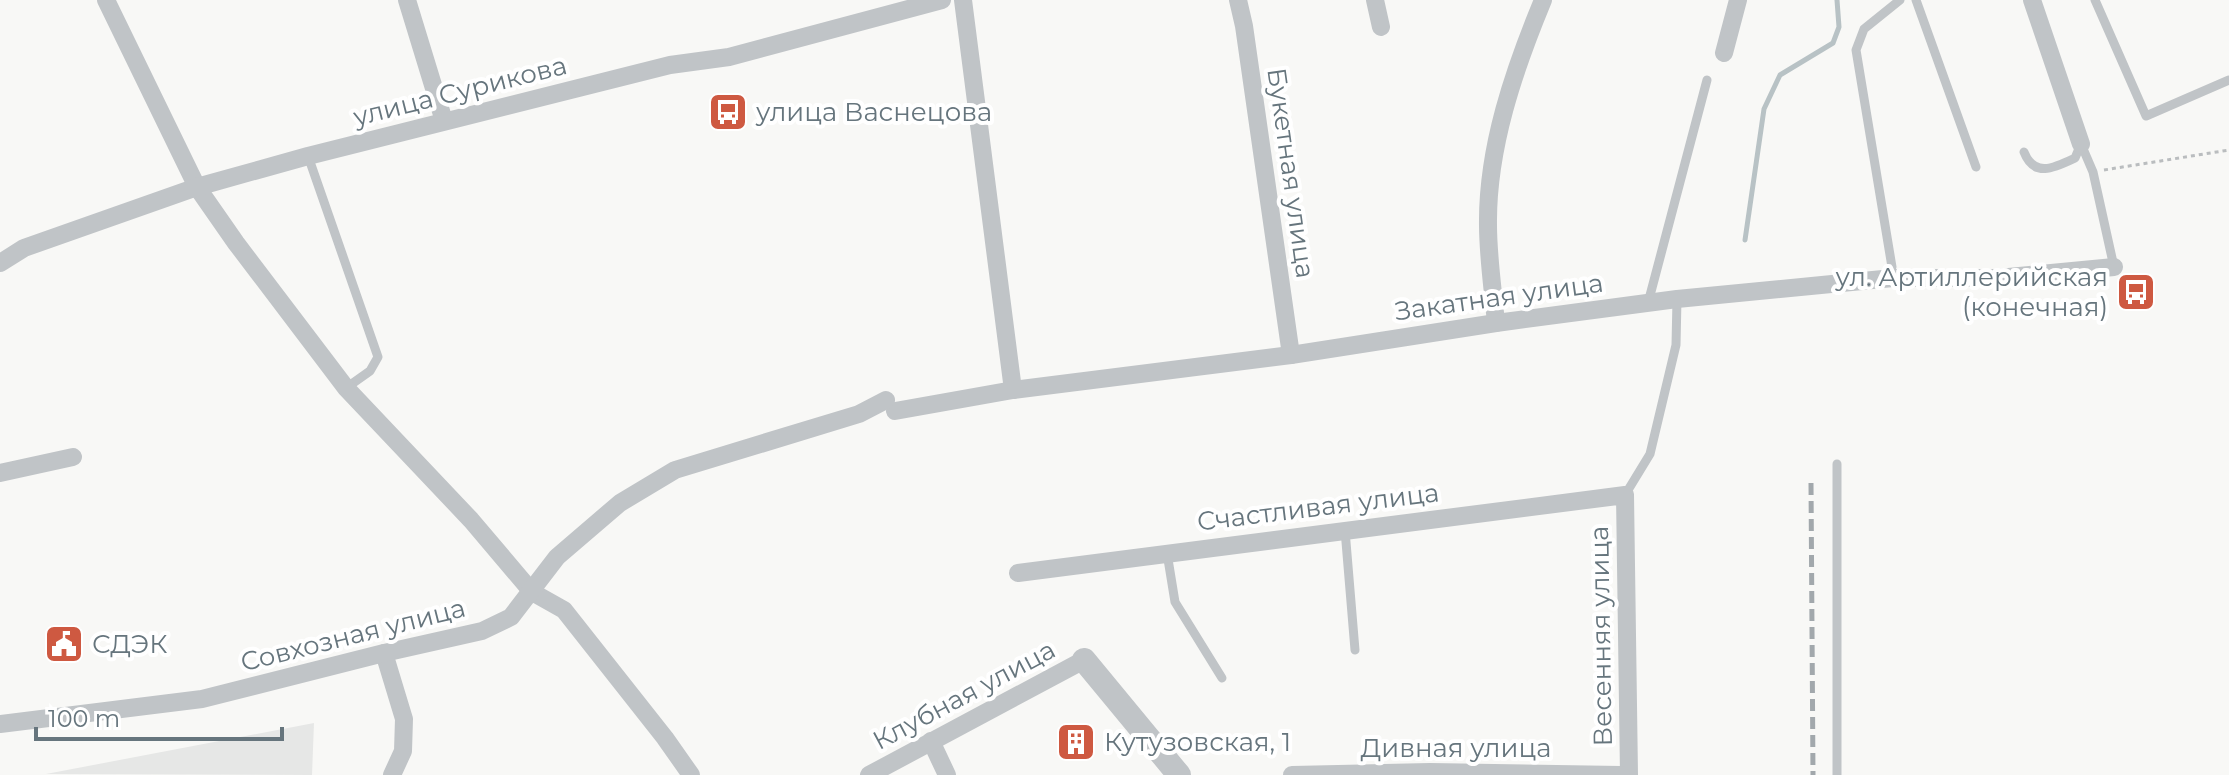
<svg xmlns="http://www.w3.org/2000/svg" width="2229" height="775" font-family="Montserrat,sans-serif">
  <rect width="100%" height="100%" fill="#f8f8f6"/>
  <!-- built -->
  <path fill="#e6e7e6" d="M314,723l-2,52 -266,-1z"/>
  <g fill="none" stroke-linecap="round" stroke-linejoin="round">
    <!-- stream -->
    <path stroke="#b8c2c5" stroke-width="5" d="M1745,240l19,-131 16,-34 53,-32 6,-16 -2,-27"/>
    <!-- path -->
    <path stroke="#babdbf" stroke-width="3" stroke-dasharray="4 4" stroke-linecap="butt" d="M2104,170l125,-20"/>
    <!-- service -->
    <g stroke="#c0c4c7" stroke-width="9">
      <path d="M1916,0l60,167"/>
      <path d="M2095,0l51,116 83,-36"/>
      <path d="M2024,152c10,26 30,16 51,6l6,-14 12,28 21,95"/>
      <path d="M308,156l70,201 -8,14 -24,17"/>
      <path d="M1892,267l-36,-217 8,-21 36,-29"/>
      <path d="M1648,303l59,-223"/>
      <path d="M1625,495l25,-41 26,-109 1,-46"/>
      <path d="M1345,530l10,120"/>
      <path d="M1167,553l8,49 47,76"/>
      <path d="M1837,775v-311"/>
    </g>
    <!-- minor -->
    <g stroke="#c0c4c7" stroke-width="18">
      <path d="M106,0l91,187 39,56 110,145 125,132 61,72 32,18 101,128 26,37"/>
      <path d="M407,0l37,121"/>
      <path d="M963,0l50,390"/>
      <path d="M1238,0l6,26 47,329"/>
      <path d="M1375,0l6,27"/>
      <path d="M2032,0l49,144"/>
      <path d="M1724,53l14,-53"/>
      <path d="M0,263l24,-15 173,-61 111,-31 362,-91 59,-8 213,-57"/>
      <path d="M1496,323c-3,-33 -8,-66 -8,-98 -1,-77 26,-155 55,-225"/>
      <path d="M895,411l118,-21 278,-35 205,-32 181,-24 216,-21h105l116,-11"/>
      <path d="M0,473l73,-16"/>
      <path d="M1018,573l607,-78 4,280"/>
      <path d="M384,653l20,66 -1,32 -11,24"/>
      <path d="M0,724l202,-25 182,-46 98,-22 29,-14 46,-60 63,-54 55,-33 184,-56 27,-14"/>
      <path d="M931,741l16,34"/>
      <path d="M869,775l215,-115"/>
      <path d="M1292,775l138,-3 191,3"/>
    </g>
    <!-- tertiary -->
    <path stroke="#c0c4c7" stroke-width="24" d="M1084,660l95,115"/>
    <!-- rail -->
    <path stroke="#a2a8ac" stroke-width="5" stroke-dasharray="12 6" stroke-linecap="butt" d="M1811,483l2,292"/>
  </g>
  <!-- icons -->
  <defs>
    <g id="bus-square" transform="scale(2)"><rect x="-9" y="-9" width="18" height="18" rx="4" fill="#ce5941" stroke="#fff"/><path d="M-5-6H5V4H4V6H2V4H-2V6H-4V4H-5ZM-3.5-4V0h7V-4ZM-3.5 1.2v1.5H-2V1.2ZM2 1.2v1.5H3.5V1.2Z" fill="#fff"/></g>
    <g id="civic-square" transform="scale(2)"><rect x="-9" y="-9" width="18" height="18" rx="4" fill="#ce5941" stroke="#fff"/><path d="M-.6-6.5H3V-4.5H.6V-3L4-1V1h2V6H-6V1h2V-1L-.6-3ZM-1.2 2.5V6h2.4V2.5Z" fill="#fff"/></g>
    <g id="building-square" transform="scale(2)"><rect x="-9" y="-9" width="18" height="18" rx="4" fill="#ce5941" stroke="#fff"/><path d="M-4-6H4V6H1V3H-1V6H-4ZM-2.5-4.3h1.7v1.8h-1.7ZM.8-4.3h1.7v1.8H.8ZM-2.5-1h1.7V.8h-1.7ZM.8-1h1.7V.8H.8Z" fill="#fff"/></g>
  </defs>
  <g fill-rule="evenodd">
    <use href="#bus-square" x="728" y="112"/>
    <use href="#bus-square" x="2136" y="292"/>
    <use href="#civic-square" x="64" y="644"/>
    <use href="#building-square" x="1076" y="742"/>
  </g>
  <g text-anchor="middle" stroke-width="8" stroke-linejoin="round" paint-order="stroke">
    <!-- street labels -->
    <g font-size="26" fill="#66757d" stroke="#fff">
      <text transform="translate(460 91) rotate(-14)" y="9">улица Сурикова</text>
      <text transform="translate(1291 173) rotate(82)" y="9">Букетная улица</text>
      <text transform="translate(1499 297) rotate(-8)" y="9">Закатная улица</text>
      <text transform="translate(1318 507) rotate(-7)" y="9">Счастливая улица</text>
      <text transform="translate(353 635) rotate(-14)" y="9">Совхозная улица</text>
      <text transform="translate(1601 636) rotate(-91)" y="9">Весенняя улица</text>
      <text transform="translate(964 695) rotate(-28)" y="9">Клубная улица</text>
      <text x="1456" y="757">Дивная улица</text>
    </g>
    <!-- poi labels -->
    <g font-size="26" fill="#66757d" stroke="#fff" text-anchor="start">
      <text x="756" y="121">улица Васнецова</text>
      <text x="2108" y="286" text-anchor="end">ул. Артиллерийская<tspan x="2108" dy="30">(конечная)</tspan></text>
      <text x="92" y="653">СДЭК</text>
      <text x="1104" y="751">Кутузовская, 1</text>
    </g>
  </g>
  <!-- scale -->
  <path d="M36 727v12h246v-12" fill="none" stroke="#66757d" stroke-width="4"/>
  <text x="48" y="727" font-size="24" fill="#66757d" stroke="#ffffff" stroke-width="6" paint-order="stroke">100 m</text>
</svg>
